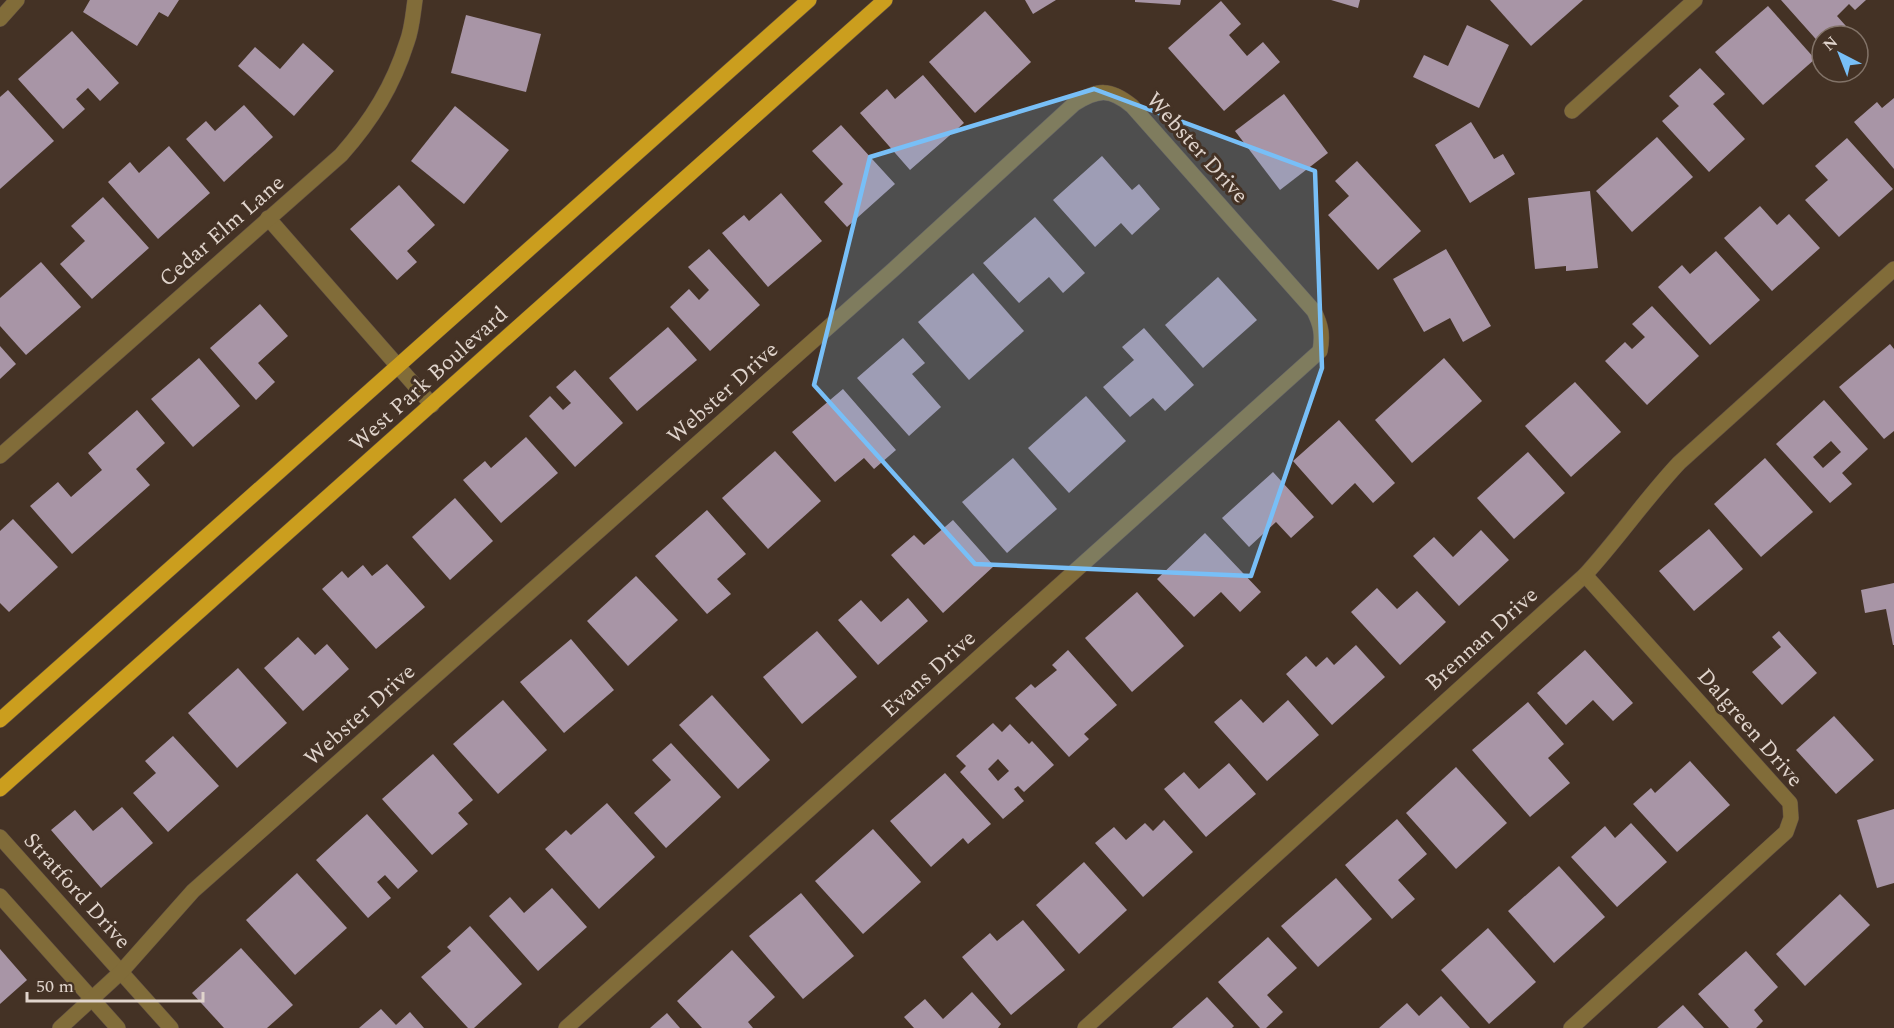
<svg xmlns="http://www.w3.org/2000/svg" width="1894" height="1028" font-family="Spectral,serif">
  <rect width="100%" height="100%" fill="#443225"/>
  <!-- building -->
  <g fill="#a895a6" fill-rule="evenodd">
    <path d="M90,0h89l-11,17 -9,-5 -22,34 -54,-34z"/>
    <path d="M1025,0h31l-23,14z"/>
    <path d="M1135,0h46l-1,5 -45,-3z"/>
    <path d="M1331,0h29l-2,8z"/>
    <path d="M1490,0h93l-52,46z"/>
    <path d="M1781,0h85l-11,10 -6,-6 -12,12 17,19 -32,1v10z"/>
    <path d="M1221,1l20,23 -12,11 18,21 16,-14 17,20 -56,49 -56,-63z"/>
    <path d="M1768,6l47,53 -52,46 -48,-53z"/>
    <path d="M985,11l46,51 -56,51 -46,-51z"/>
    <path d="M466,15l75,19 -15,58 -75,-19z"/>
    <path d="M1467,25l42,20 -30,63 -66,-31 11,-22 24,11z"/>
    <path d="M72,31l47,52 -19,18 -12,-13 -12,11 9,10 -22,20 -45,-50z"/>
    <path d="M303,43l31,28 -40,45 -56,-50 17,-19 25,22z"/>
    <path d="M1700,68l25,26 -12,10 32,35 -36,33 -47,-51 17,-15 -10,-10z"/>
    <path d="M923,75l41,48 -54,47 -50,-57 27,-24 8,10z"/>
    <path d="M8,90l46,51 -54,48v-92z"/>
    <path d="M1284,94l44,59 -48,37 -45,-59z"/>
    <path d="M1894,98v71l-40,-47 23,-20 5,6z"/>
    <path d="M244,105l29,32 -49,45 -38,-43 20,-18 9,10z"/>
    <path d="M455,106l54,44 -45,54 -53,-43z"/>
    <path d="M1471,122l23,37 9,-5 12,20 -45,29 -35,-58z"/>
    <path d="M841,125l54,59 -48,43 -23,-25 19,-18 -31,-33z"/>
    <path d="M1657,137l36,40 -61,55 -36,-41z"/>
    <path d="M1847,138l46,51 -54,48 -34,-37 23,-20 -13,-14z"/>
    <path d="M169,146l41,47 -52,46 -50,-57 22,-20 9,11z"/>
    <path d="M1102,156l30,34 7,-6 21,25 -28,26 -11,-12 -26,24 -42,-47z"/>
    <path d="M1357,161l64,70 -43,39 -50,-55 21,-19 -14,-15z"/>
    <path d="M399,185l36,40 -28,26 10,11 -20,18 -47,-51z"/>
    <path d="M1590,191l8,77 -32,3v-5l-31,3 -7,-71z"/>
    <path d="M781,193l41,48 -54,46 -46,-54 22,-18 5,6z"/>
    <path d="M103,197l46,51 -57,51 -32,-35 25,-23 -14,-15z"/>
    <path d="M1760,206l17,19 12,-11 31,34 -48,43 -48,-53z"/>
    <path d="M1035,217l50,56 -22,20 -14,-16 -30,26 -36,-40z"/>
    <path d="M709,249l51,56 -50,46 -40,-44 19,-18 10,11 10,-10 -21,-23z"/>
    <path d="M1446,249l45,77 -28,16 -13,-24 -26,14 -31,-53z"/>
    <path d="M1716,251l44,49 -50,45 -52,-58 24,-22 8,9z"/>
    <path d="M41,262l40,45 -55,48 -26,-29v-28z"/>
    <path d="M973,273l51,58 -55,49 -51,-58z"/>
    <path d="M1218,277l39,43 -54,48 -38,-43z"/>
    <path d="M260,304l28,32 -30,27 17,19 -19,18 -46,-52z"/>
    <path d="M1652,306l47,50 -52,49 -42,-44 20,-19 7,7 13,-12 -13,-13z"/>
    <path d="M668,327l29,33 -60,51 -28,-33z"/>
    <path d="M1144,328l50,57 -29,26 -12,-13 -23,19 -27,-30 31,-27 -12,-13z"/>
    <path d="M903,338l22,25 -13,11 29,33 -32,29 -52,-58z"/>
    <path d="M1890,344l4,5v82l-10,8 -45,-52z"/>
    <path d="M0,346l16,18 -16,15z"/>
    <path d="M199,358l41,48 -47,41 -42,-48z"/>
    <path d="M1444,358l38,43 -70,62 -37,-43z"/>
    <path d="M575,370l48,53 -48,44 -46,-51 21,-20 13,14 8,-7 -15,-16z"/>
    <path d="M1575,382l46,50 -50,45 -46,-51z"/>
    <path d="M843,389l53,61 -22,19 -10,-11 -29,24 -43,-50z"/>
    <path d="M1086,396l40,45 -57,52 -41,-45z"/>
    <path d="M1824,400l44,49 -26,24 10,11 -22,19 -54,-59zM1831,441l10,11 -18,16 -10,-11z"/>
    <path d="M137,410l28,33 -29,26 14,16 -78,69 -42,-48 28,-24 13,15 31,-27 -14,-17z"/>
    <path d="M1339,420l56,63 -22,20 -18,-20 -23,22 -39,-44z"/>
    <path d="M526,437l32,36 -57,50 -38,-43 22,-19 6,7z"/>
    <path d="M775,451l46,50 -53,48 -46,-51z"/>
    <path d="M1528,452l37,41 -51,46 -37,-41z"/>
    <path d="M1013,458l44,51 -50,44 -45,-51z"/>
    <path d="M1765,458l48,54 -52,45 -47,-53z"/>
    <path d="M1273,472l41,45 -23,21 -15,-16 -27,25 -27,-29z"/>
    <path d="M455,498l38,43 -43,39 -38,-43z"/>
    <path d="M707,510l39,44 -29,25 14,15 -24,20 -52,-58z"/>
    <path d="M13,519l45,48 -49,45 -9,-9v-72z"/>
    <path d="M953,520l41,46 -51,47 -52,-58 23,-20 10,10z"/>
    <path d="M1709,529l34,40 -49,42 -35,-40z"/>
    <path d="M1481,530l28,30 -50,46 -46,-50 21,-19 19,20z"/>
    <path d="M1205,533l56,59 -21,20 -19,-20 -27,25 -37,-38z"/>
    <path d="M387,564l38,43 -49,42 -54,-60 20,-18 6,7 15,-13 9,11z"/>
    <path d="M636,576l42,44 -50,46 -41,-45z"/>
    <path d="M1894,583v62h-1l-7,-36 -21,4 -4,-23z"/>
    <path d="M1377,588l20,21 20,-18 29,31 -46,43 -49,-53z"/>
    <path d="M1137,592l47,54 -52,46 -47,-54z"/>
    <path d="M908,598l20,23 -50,44 -40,-45 23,-20 20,22z"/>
    <path d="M817,631l40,46 -55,47 -39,-47z"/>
    <path d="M1779,631l38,42 -35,32 -30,-33 29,-25 -9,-10z"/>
    <path d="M298,637l17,18 12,-11 22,25 -46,42 -39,-43z"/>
    <path d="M571,639l43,51 -50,43 -44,-51z"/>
    <path d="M1356,645l29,32 -53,48 -46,-51 20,-18 10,11 11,-10 7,8z"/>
    <path d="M1068,650l49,55 -33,29 5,5 -20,18 -54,-59 16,-14 4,4 22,-18 -5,-5z"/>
    <path d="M1585,650l48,53 -20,18 -20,-21 -27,25 -29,-32z"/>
    <path d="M238,668l49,55 -50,45 -49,-55z"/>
    <path d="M712,695l58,65 -32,29 -59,-64z"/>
    <path d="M1241,699l22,24 25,-23 31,35 -52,46 -53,-59z"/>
    <path d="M503,700l44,50 -49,44 -45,-50z"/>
    <path d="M1528,702l36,42 -16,14 22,25 -40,34 -58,-67z"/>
    <path d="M1834,716l40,44 -38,34 -40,-44z"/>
    <path d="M993,723l9,9 8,-8 19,20 3,-3 22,24 -30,27 -6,-6 -4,3 10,12 -21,18 -43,-47 6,-6 -10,-10zM998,759l11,12 -11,10 -10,-12z"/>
    <path d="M173,736l46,50 -51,46 -35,-39 23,-20 -11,-12z"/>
    <path d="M671,743l50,54 -55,51 -32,-35 37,-33 -19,-20z"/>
    <path d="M433,754l40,46 -15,13 10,11 -36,31 -50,-56z"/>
    <path d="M1690,761l40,44 -53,47 -44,-48 18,-16 4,5z"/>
    <path d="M1229,763l27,31 -50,43 -42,-48 20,-17 15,17z"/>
    <path d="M1456,767l51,56 -51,46 -50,-56z"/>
    <path d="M945,773l46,51 -23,20 -5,-6 -32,29 -41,-46z"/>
    <path d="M607,803l48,54 -56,52 -54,-60 21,-19 5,5z"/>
    <path d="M122,807l31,36 -52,45 -50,-58 24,-20 18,21z"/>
    <path d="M1894,809v74l-17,5 -20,-68z"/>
    <path d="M367,814l51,57 -20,18 -13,-14 -8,7 14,16 -23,20 -52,-58z"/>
    <path d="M1397,819l30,35 -29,26 17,19 -23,20 -47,-54z"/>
    <path d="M1164,820l29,32 -50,45 -48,-54 19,-16 12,13 19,-17 8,8z"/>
    <path d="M1631,823l36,39 -50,45 -46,-50 34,-31 10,12z"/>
    <path d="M873,829l48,53 -58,52 -48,-53z"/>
    <path d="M1084,862l43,48 -48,44 -43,-49z"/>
    <path d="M1559,866l46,51 -51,46 -46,-52z"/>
    <path d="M297,873l50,55 -52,47 -49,-55z"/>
    <path d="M1336,878l36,41 -54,48 -37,-41z"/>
    <path d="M552,888l35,39 -49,44 -49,-55 21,-19 14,16z"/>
    <path d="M801,893l53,63 -51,43 -54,-63z"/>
    <path d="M1840,894l30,31 -65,61 -29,-32z"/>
    <path d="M1023,920l42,50 -54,45 -49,-58 28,-24 7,8z"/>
    <path d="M470,926l52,58 -48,44h-6l-47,-51 30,-26 -4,-4z"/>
    <path d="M1488,928l48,54 -47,42 -48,-54z"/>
    <path d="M1268,937l29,31 -30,27 16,17 -17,16h-6l-42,-46z"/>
    <path d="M241,948l52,57 -26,23h-43l-32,-35z"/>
    <path d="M0,949l27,31 -27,24z"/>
    <path d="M732,950l43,47 -27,25 5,6h-51l-25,-27z"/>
    <path d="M1746,951l32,36 -24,23 9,11 -7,7h-27l-31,-34z"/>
    <path d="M972,992l29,32 -3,4h-84l-10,-11 21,-18 18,20z"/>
    <path d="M1441,996l29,32h-91l28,-25 12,13z"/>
    <path d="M1207,997l27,29 -2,2h-60z"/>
    <path d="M1683,1005l21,23h-47z"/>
    <path d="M381,1009l15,16 14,-13 14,16h-65z"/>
    <path d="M667,1013l13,15h-30z"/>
  </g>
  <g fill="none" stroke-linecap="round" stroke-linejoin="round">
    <!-- minor casing -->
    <g stroke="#604f43" stroke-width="16">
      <g id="minor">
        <path d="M0,19l17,-19"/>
        <path d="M1572,111l123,-111"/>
        <path d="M268,218l164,187"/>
        <path d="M0,456l341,-301c31,-35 52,-69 66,-113 5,-13 6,-28 8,-42"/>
        <path d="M0,837l171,191"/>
        <path d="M0,896l118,132"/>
        <path d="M60,1028l61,-56 72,-81 701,-622 180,-165c24,-15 36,-16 58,2l182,205c7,14 9,24 6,40l-754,677"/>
        <path d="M1085,1028l500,-453c33,-36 61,-77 94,-112l215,-194"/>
        <path d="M1571,1028l215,-196 5,-14 -1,-15 -205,-228"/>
      </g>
    </g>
    <!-- major casing -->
    <g stroke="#604f43" stroke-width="16">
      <g id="major">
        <path d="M0,720l809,-720"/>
        <path d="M0,789l885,-789"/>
      </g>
    </g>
    <!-- minor -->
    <use href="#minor" stroke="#816c39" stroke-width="15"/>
    <!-- major -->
    <use href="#major" stroke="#cb9e1e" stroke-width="15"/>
  </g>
  <!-- marked area -->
  <path fill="#78bff7" fill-opacity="0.2" stroke="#78bff7" stroke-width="4.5" stroke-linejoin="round" d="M1094,89l221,82 7,197 -71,208 -276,-12 -161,-179 56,-228z"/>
  <g text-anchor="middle" stroke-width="6" stroke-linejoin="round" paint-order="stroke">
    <!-- street labels -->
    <g font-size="22" fill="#e0d4cc" stroke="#443225">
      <text transform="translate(1198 147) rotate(48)" y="8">Webster Drive</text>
      <text transform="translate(221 230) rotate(-41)" y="8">Cedar Elm Lane</text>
      <text transform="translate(428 378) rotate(-42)" y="8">West Park Boulevard</text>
      <text transform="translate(722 392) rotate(-42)" y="8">Webster Drive</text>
      <text transform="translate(1481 638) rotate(-42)" y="8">Brennan Drive</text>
      <text transform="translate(928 673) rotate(-42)" y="8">Evans Drive</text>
      <text transform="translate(359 714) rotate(-42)" y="8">Webster Drive</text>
      <text transform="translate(1751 727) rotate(49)" y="8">Dalgreen Drive</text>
      <text transform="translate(78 890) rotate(48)" y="8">Stratford Drive</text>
    </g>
  </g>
  <!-- north arrow -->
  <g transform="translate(1840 54) rotate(318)"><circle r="28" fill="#443225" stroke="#827368" stroke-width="1.5"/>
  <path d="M0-4.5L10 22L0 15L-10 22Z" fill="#78bff7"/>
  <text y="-9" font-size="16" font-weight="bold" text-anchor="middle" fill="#e0d4cc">N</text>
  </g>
  <!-- scale -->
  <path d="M27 992v9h176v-9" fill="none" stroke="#e0d4cc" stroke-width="3"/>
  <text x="36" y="992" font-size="18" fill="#e0d4cc" stroke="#443225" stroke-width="4.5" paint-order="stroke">50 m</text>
</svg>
